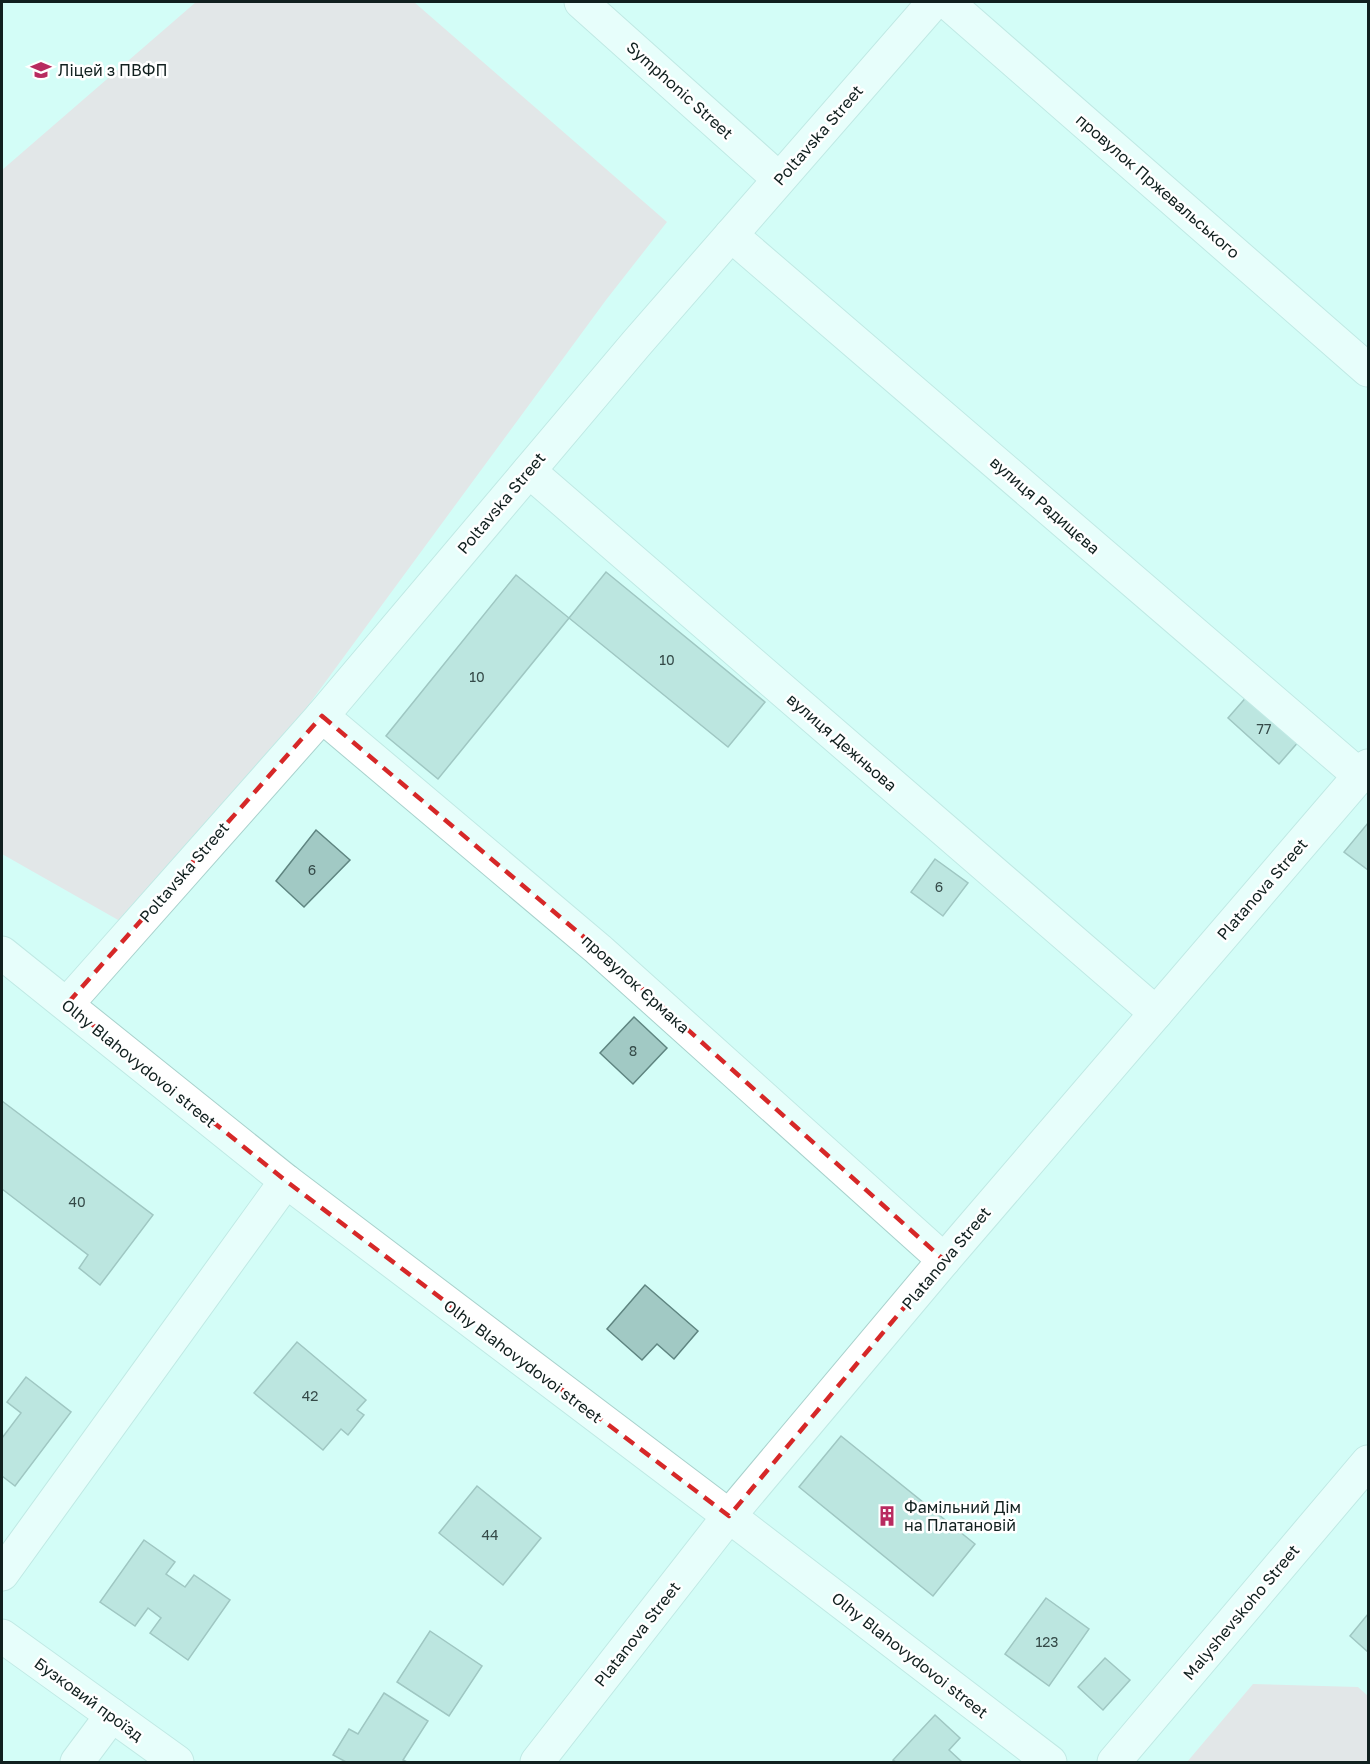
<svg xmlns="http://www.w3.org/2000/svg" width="1370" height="1764" font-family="'Golos Text',sans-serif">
  <rect width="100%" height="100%" fill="#d3fdf7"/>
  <!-- green -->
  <g fill="#f3cdd5">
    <path d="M196,2h218l253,220 -61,78 -465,633 -139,-79v-684z"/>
    <path d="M1253,1684l105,3 10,9v66h-181z"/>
  </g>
  <!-- building -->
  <g fill="#a1c9c4" stroke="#5f8581" stroke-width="1.5">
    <path d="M606,572l159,130 -37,45 -159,-129z"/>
    <path d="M516,575l53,43 -131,161 -52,-43z"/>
    <path d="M1249,694l51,46 -21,24 -51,-46z"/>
    <path d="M1368,823v47l-24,-18z"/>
    <path d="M316,830l34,30 -46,47 -28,-26z"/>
    <path d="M935,859l33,24 -25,33 -32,-24z"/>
    <path d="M634,1017l33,31 -34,36 -33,-31z"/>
    <path d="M2,1101l151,114 -53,70 -21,-17 9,-13 -86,-66z"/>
    <path d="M645,1285l53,46 -24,28 -17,-15 -15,16 -35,-31z"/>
    <path d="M297,1342l69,58 -9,10 7,5 -16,20 -7,-6 -18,21 -69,-57z"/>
    <path d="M26,1377l45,35 -56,74 -13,-10v-38l19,-25 -14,-11z"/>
    <path d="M841,1436l134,108 -42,52 -134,-109z"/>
    <path d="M477,1486l64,52 -38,47 -64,-52z"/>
    <path d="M144,1540l31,22 -9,12 19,13 9,-12 36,25 -42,60 -38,-27 11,-15 -13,-10 -13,18 -35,-24z"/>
    <path d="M1046,1598l43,31 -40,57 -44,-32z"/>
    <path d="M1368,1614v38l-18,-16z"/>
    <path d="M430,1631l52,35 -33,50 -52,-34z"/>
    <path d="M1105,1658l25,22 -27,30 -25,-23z"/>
    <path d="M384,1693l44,28 -25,39 4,2h-61l-13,-7 16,-26 9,5z"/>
    <path d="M935,1715l25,23 -11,12 13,12h-66l-3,-2z"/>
  </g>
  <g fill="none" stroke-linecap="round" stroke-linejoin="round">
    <!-- minor casing -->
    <g stroke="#a8d1cc" stroke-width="35">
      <g id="minor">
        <path d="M581,2l198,177"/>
        <path d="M947,2l421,368"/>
        <path d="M731,235l629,541"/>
        <path d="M529,471l627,542"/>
        <path d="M322,716l276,233 346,311"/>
        <path d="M2,953l284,228 443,335 321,246"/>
        <path d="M67,1004l255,-288 314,-372 298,-342"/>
        <path d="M2,1574l284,-393"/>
        <path d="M2,1636l175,126"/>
        <path d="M77,1762l35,-47"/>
        <path d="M537,1762l192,-246 215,-256 424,-494"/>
        <path d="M1114,1762l254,-300"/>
      </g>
    </g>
    <!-- minor -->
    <use href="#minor" stroke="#fff" stroke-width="33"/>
  </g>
  <!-- marked area -->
  <path d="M0 0H1370V1764H0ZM322,716l276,233 346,311 -215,256 -443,-335 -219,-177z" fill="#d3fdf7" fill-opacity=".55" fill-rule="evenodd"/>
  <path fill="none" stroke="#d62828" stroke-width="4.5" stroke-dasharray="12 8" stroke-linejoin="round" d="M322,716l276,233 346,311 -215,256 -443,-335 -219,-177z"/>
  <!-- icons -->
  <defs>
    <g id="school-bare" transform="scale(1.62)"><path d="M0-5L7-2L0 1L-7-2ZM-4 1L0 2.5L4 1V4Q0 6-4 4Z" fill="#b82b60" stroke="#fff" stroke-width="2.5" paint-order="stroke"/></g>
    <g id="building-bare" transform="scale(1.62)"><path d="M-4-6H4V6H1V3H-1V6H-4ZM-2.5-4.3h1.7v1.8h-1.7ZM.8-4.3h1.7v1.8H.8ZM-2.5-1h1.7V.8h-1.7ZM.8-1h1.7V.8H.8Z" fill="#b82b60" stroke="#fff" stroke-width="2.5" paint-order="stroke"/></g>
  </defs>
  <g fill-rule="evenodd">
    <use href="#school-bare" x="41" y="70"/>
    <use href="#building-bare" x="887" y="1516"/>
  </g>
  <g text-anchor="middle" stroke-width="5" stroke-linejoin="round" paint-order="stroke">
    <!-- number labels -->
    <g font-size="14" fill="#354a48">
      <text x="667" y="665">10</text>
      <text x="477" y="682">10</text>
      <text x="1264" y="734">77</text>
      <text x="312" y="875">6</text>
      <text x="939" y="892">6</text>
      <text x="633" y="1056">8</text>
      <text x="77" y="1207">40</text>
      <text x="310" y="1401">42</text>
      <text x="490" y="1540">44</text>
      <text x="1047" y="1647">123</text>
    </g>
    <!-- poi labels -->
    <g font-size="16" fill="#11201f" stroke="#fff" text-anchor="start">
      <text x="58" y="76">Ліцей з ПВФП</text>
      <text x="904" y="1513">Фамільний Дім<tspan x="904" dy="18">на Платановій</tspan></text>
    </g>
    <!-- street labels -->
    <g font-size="16" fill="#11201f" stroke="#fff">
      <text transform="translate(680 90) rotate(42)" y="6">Symphonic Street</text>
      <text transform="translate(818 135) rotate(-49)" y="6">Poltavska Street</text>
      <text transform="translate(1158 186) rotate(41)" y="6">провулок Пржевальського</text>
      <text transform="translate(501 503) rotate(-50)" y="6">Poltavska Street</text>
      <text transform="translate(1045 505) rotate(41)" y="6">вулиця Радищєва</text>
      <text transform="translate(842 742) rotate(41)" y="6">вулиця Дежньова</text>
      <text transform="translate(184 872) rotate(-49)" y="6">Poltavska Street</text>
      <text transform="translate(1262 889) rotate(-49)" y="6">Platanova Street</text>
      <text transform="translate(636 984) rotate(42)" y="6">провулок Єрмака</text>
      <text transform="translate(139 1063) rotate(39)" y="6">Olhy Blahovydovoi street</text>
      <text transform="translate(946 1258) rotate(-50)" y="6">Platanova Street</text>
      <text transform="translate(523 1361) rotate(37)" y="6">Olhy Blahovydovoi street</text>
      <text transform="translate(1241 1612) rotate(-50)" y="6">Malyshevskoho Street</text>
      <text transform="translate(637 1634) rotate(-52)" y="6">Platanova Street</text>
      <text transform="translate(910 1655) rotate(38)" y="6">Olhy Blahovydovoi street</text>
      <text transform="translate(89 1699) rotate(36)" y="6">Бузковий проїзд</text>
    </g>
  </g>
  <!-- border -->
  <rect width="1370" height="1764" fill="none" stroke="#11201f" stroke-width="6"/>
</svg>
